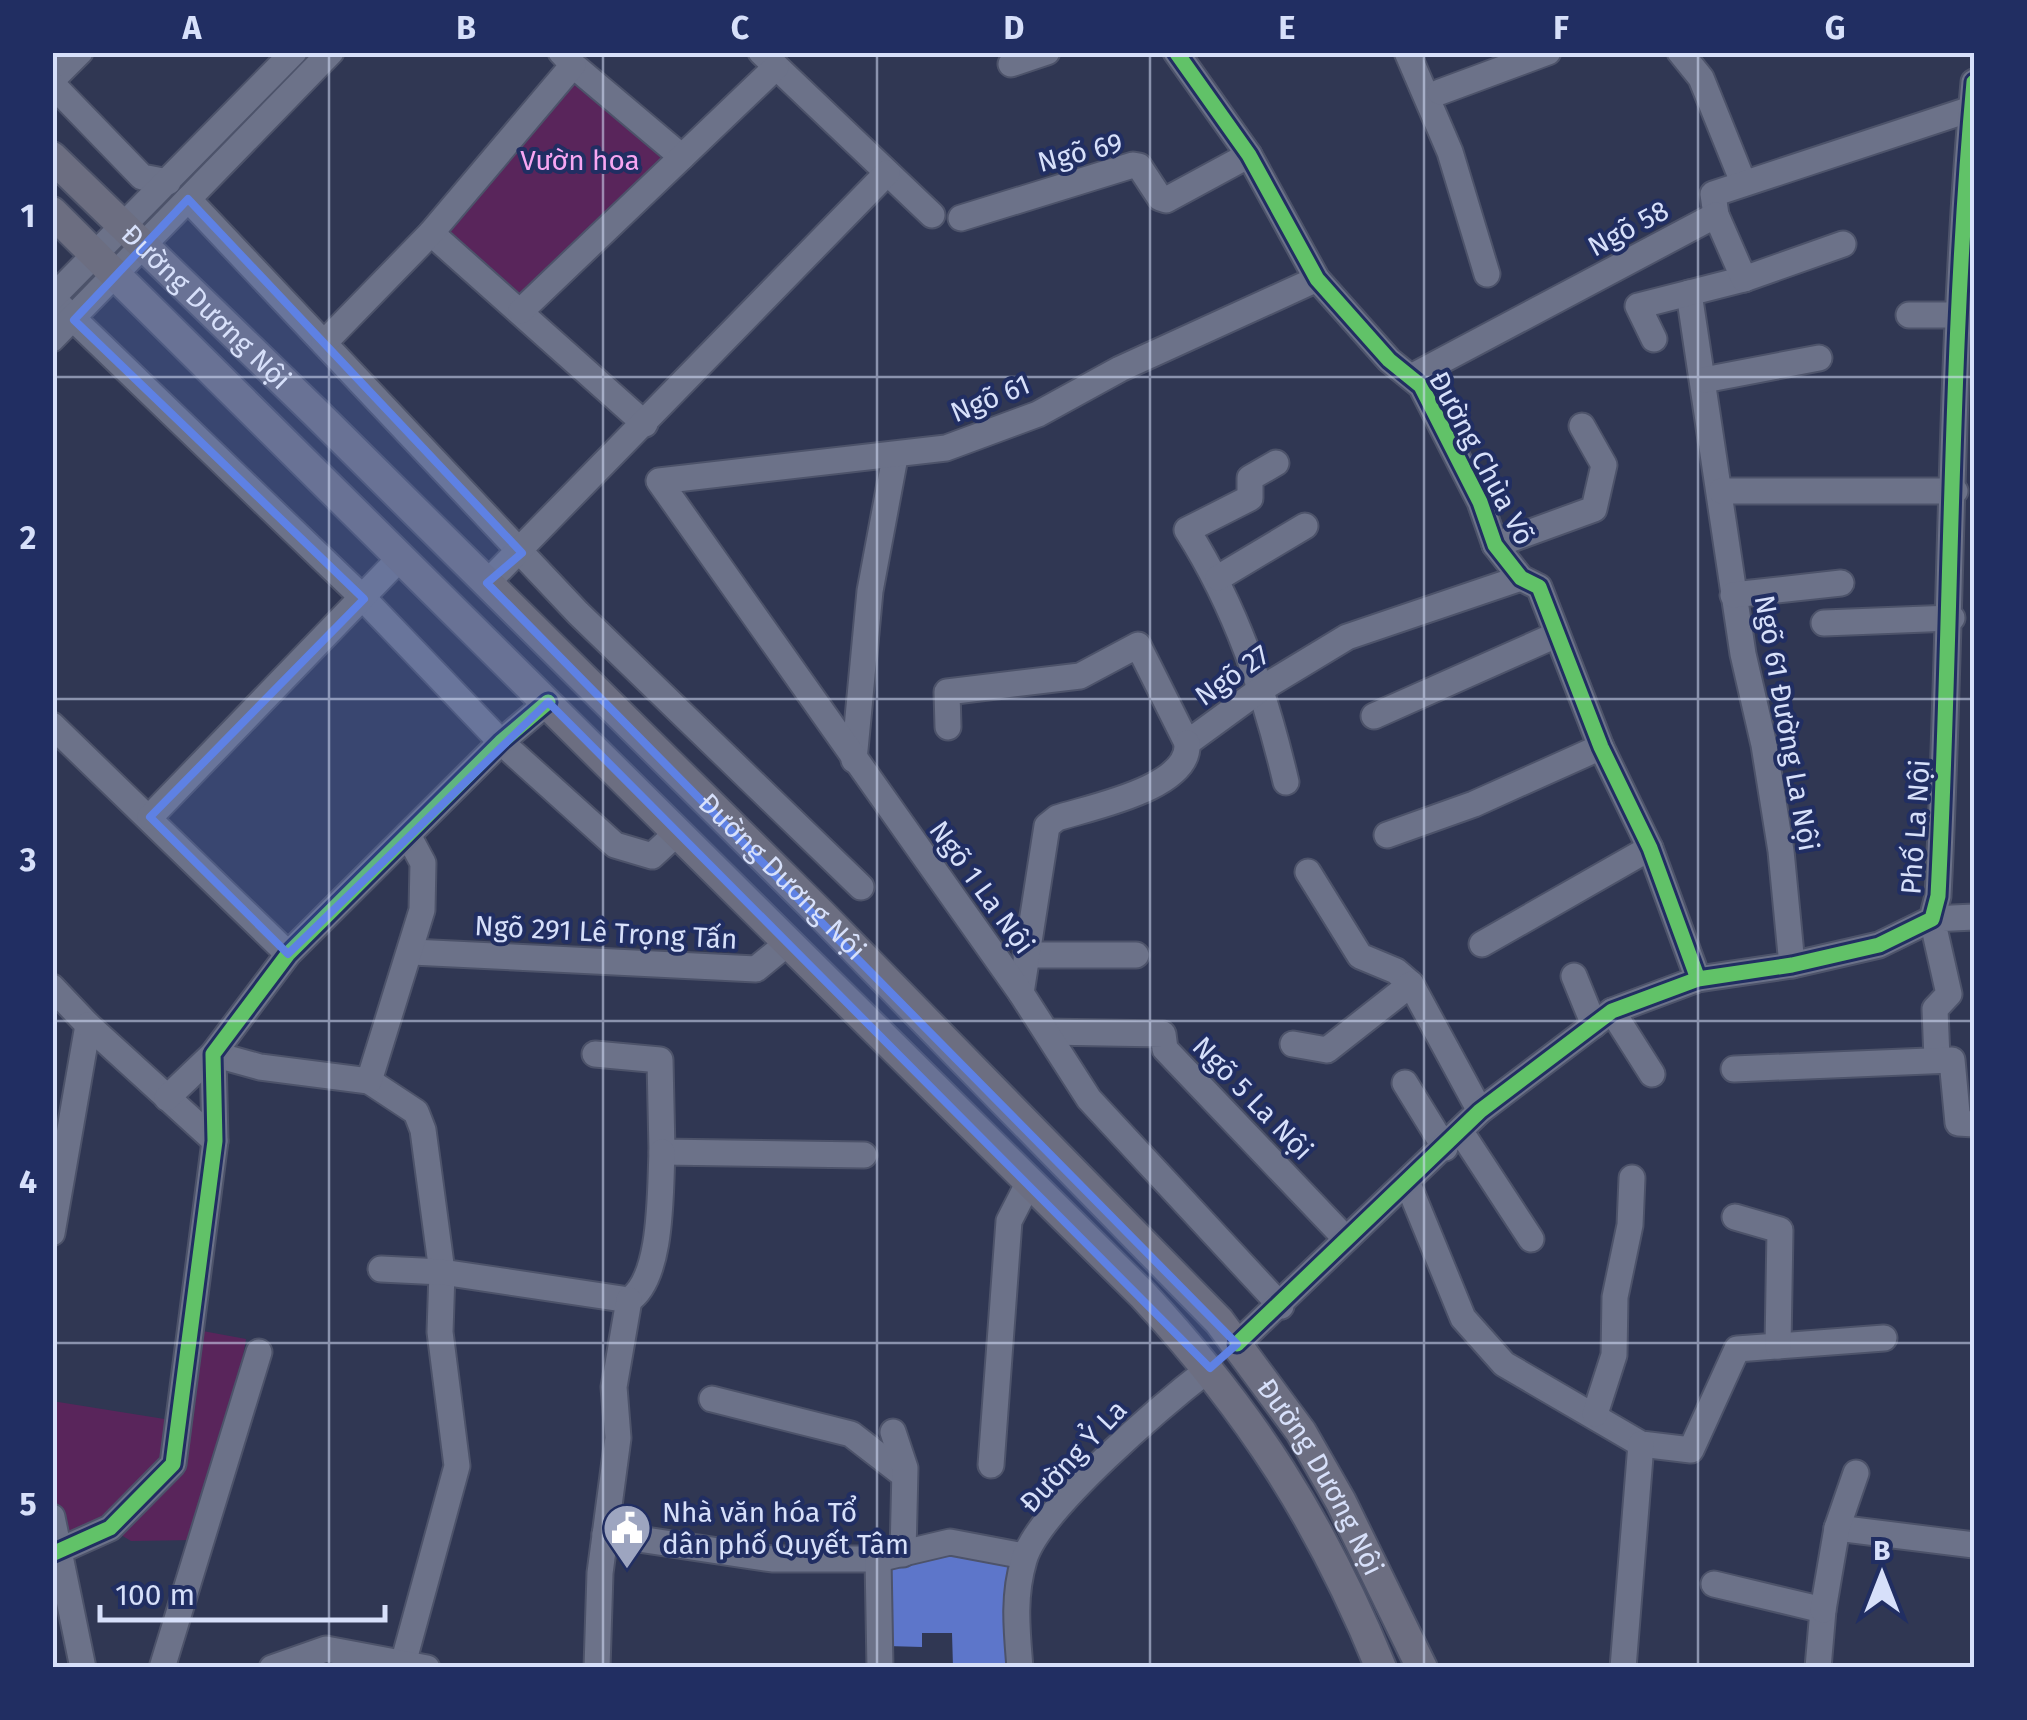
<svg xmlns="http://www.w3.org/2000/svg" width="2027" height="1720" font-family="'Fira Sans',sans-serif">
  <rect width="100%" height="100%" fill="#303753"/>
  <!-- green -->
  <g fill="#59255b">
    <path d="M573,69l105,88 -157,149 -86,-74z"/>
    <path d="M192,1329l54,10 -24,138 -26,63 -65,1 -20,-12 63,-64z"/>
    <path d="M52,1401l125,20 -6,42 -62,64 -48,23 -8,-38z"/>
  </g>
  <!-- water -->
  <path fill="#5d76ca" d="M887,1557h136l-4,110h-66l-1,-34h-30v14l-35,-1z"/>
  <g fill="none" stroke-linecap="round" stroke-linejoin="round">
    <!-- minor casing -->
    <g stroke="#4d536a" stroke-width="29">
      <g id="minor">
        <path d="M761,52l171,163"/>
        <path d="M1176,52l73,103 68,124 72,81 32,26 59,116 15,43 26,33 18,9 62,160 49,101 48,131"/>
        <path d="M1407,52l43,100 37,122"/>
        <path d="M1680,52l21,26 42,104"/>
        <path d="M1011,64l36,-12"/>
        <path d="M573,65l109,92"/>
        <path d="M52,80l28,-28"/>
        <path d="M52,84l90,93 26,5"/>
        <path d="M1440,92l108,-40"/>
        <path d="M188,199l390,414 283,274"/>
        <path d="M1716,215l-3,-21 261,-86"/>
        <path d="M961,218l172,-53 6,1 21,32 6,2 83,-45"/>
        <path d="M431,233l214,191"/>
        <path d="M1689,293l54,361 21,91 17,106 11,114"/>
        <path d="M52,298l312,301 137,143 114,103 37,11 26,-24"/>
        <path d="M52,298l242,-246"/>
        <path d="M521,311l255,-244"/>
        <path d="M1909,315h65"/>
        <path d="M52,339l279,-287"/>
        <path d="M1654,339l-16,-33 106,-27"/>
        <path d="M324,343l107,-110 142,-168 -12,-13"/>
        <path d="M1413,376l303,-161 28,64 99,-35"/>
        <path d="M1704,380l115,-22"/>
        <path d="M1276,463l-26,15v20l-63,32c49,77 78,163 99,252"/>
        <path d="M1721,491h234"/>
        <path d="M1495,545l99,-36 10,-44 -22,-39"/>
        <path d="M1218,578l87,-52"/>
        <path d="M487,583l400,-410"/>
        <path d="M1733,595l108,-12"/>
        <path d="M1824,623l128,-5"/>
        <path d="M1374,716l182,-81"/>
        <path d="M52,725l236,229"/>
        <path d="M948,727l-1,-35 133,-16 58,-31 49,98 74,-54 86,-52 174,-59"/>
        <path d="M854,760l16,-169 25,-134"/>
        <path d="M150,817l251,-260"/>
        <path d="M1387,835l87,-31 127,-57"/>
        <path d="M1308,872l52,84 36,15 15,13"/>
        <path d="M1482,944l168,-96"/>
        <path d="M412,952l344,17 33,-27"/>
        <path d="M1026,955h110"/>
        <path d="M1574,976l20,49"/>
        <path d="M52,987l36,38 -36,208"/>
        <path d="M1021,993l26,-167 10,-8c34,-11 134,-30 130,-75"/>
        <path d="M1612,1011l40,63"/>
        <path d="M88,1025l127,116"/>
        <path d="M1047,1032l116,2 2,15 181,190"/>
        <path d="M1293,1044l34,6 84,-66 69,127"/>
        <path d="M595,1054l65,6 2,92 202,3"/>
        <path d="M1937,1059l-2,-50 14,-15 -17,-75 42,-2"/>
        <path d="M1734,1069l218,-9 6,63 16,1"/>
        <path d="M369,1081l47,31 7,18 19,142 -2,60 17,134 -53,194"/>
        <path d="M1405,1083l40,65"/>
        <path d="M167,1098l46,-44 47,13 109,14 53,-171 1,-47 -15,-28"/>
        <path d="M1461,1132l70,107"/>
        <path d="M1408,1184l55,134 41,46 137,80 50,6 46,-101 147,-11"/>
        <path d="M1735,1217l45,13 -2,116"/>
        <path d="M381,1269l61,3 187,28"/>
        <path d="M629,1300c34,-22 31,-111 33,-148"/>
        <path d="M1281,1306l-192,-207 -68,-106 -362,-512 287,-33 92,-34 82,-45 197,-90"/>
        <path d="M1237,1344l243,-233 132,-100 86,-32 94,-14 87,-20 53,-26 6,-23c14,-271 11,-544 36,-814"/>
        <path d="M712,1399l139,35 53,41"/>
        <path d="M1595,1414l19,-59 1,-58 15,-72 2,-47"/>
        <path d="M893,1432l12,36 -2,86"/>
        <path d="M991,1465l18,-244 20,-39"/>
        <path d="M52,1517l31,151"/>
        <path d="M1837,1528l137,17"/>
        <path d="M605,1534l167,25h106l72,-17 74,14"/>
        <path d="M52,1554l58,-26 63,-64 42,-323 -2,-87 75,-100 213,-212 47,-40"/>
        <path d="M878,1559l2,109"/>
        <path d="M1714,1584l109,26 -5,58"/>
        <path d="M1823,1610l14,-82 19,-55"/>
        <path d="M162,1668l97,-316"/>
        <path d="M272,1668l54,-19 101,19"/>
        <path d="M597,1668l3,-95 18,-135 -4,-51 15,-87"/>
        <path d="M1020,1668c-3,-37 -7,-71 4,-108 14,-50 142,-158 186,-192"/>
        <path d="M1623,1668l18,-224"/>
      </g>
    </g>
    <!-- major casing -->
    <g stroke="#4d536a" stroke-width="34">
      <g id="major">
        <path id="s1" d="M52,157l263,255 508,504 396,405 82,111 40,70 81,166"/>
        <path d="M52,212l1091,1083c108,117 178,226 238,373"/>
      </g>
    </g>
    <!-- minor -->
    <use href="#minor" stroke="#6c7289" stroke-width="25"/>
    <!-- major -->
    <use href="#major" stroke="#6c6e81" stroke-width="30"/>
    <!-- cycleway casing -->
    <g stroke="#212e62" stroke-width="21">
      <g id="cycleway">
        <path d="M1176,52l73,103 68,124 72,81 32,26 59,116 15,43 26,33 18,9 62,160 49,101 48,131"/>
        <path d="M1237,1344l243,-233 132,-100 86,-32 94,-14 87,-20 53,-26 6,-23c14,-271 11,-544 36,-814"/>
        <path d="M52,1554l58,-26 63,-64 42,-323 -2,-87 75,-100 213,-212 47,-40"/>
      </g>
    </g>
    <!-- cycleway -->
    <use href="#cycleway" stroke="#61c268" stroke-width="15"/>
  </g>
  <!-- marked area -->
  <path fill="#5e81e4" fill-opacity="0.2" stroke="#5e81e4" stroke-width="8" stroke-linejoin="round" d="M188,199l334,354 -35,30 750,761 -27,24 -662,-666 -260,252 -138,-137 214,-218 -290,-279z"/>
  <!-- grid -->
  <path fill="none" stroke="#d7e0fa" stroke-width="2.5" stroke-opacity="0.55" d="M329,52v1616M603,52v1616M877,52v1616M1150,52v1616M1424,52v1616M1698,52v1616M52,377h1922M52,699h1922M52,1021h1922M52,1343h1922"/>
  <!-- icons -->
  <defs>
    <g id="civic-pin" transform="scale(2.5)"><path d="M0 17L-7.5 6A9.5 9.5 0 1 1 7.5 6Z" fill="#9da5c0" stroke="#212e62"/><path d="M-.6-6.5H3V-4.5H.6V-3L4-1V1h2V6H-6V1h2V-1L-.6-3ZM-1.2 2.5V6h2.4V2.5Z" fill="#fff"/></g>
  </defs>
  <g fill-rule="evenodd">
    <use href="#civic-pin" x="627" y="1528"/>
  </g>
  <g text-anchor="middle" stroke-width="8" stroke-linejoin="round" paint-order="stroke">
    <!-- street labels -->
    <g font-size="28" fill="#d7e0fa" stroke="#212e62">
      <text transform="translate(1080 152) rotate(-14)" y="10">Ngõ 69</text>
      <text transform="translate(1628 228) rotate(-28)" y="10">Ngõ 58</text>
      <text dy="10" stroke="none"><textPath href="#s1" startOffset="215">Đường Dương Nội</textPath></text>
      <text transform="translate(990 398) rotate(-22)" y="10">Ngõ 61</text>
      <text transform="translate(1482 458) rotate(62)" y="10">Đường Chùa Võ</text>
      <text transform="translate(1232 675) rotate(-35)" y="10">Ngõ 27</text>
      <text transform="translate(1787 723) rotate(80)" y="10">Ngõ 61 Đường La Nội</text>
      <text transform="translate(1915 827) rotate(-86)" y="10">Phố La Nội</text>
      <text dy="10" stroke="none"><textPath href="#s1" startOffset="1025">Đường Dương Nội</textPath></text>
      <text transform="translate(982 887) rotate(54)" y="10">Ngõ 1 La Nội</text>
      <text transform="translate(606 932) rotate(3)" y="10">Ngõ 291 Lê Trọng Tấn</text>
      <text transform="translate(1253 1098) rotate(46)" y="10">Ngõ 5 La Nội</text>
      <text transform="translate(1073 1456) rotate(-47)" y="10">Đường Ỷ La</text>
      <text dy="10" stroke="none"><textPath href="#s1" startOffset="1835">Đường Dương Nội</textPath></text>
    </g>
    <!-- park labels -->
    <g font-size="28" fill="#f8a6f2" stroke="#212e62">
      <text x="580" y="170">Vườn hoa</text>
    </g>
    <!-- poi labels -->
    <g font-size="28" fill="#d7e0fa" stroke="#212e62" text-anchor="start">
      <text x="662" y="1522">Nhà văn hóa Tổ<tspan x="662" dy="32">dân phố Quyết Tâm</tspan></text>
    </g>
  </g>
  <!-- border -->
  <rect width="2027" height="1720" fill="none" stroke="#212e62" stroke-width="110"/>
  <!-- north arrow -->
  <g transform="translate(1882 1575)" stroke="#212e62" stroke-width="8" paint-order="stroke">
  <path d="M0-8L18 38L0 25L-18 38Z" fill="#d7e0fa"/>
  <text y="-15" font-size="28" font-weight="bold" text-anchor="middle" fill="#d7e0fa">B</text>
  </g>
  <!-- scale -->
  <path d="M100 1605v15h285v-15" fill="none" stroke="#d7e0fa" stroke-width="5"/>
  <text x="115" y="1605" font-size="30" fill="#d7e0fa" stroke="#212e62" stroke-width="8" paint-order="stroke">100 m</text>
  <rect x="55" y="55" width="1917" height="1610" fill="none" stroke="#d7e0fa" stroke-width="4"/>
  <g font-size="32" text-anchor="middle" font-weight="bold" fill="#d7e0fa">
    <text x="192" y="39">A</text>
    <text x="466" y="39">B</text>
    <text x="740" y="39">C</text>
    <text x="1014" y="39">D</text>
    <text x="1287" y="39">E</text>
    <text x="1561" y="39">F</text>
    <text x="1835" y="39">G</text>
    <text x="28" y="227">1</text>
    <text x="28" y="549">2</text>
    <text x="28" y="871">3</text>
    <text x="28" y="1193">4</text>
    <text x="28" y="1515">5</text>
  </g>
</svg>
